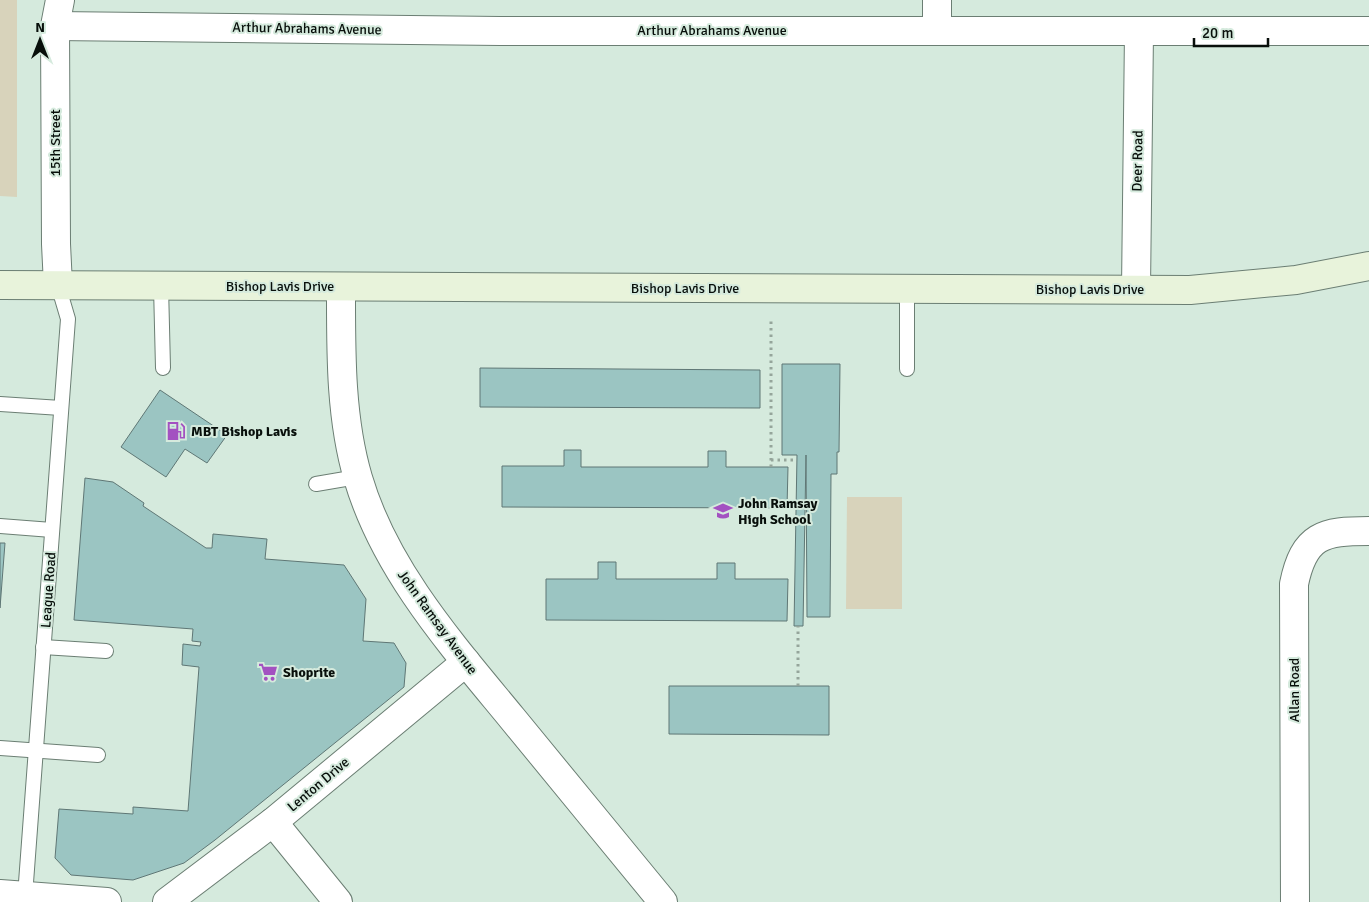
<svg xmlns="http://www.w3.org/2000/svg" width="1369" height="902" font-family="Signika,sans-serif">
  <rect width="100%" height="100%" fill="#d5eadd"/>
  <!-- green -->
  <g fill="#d8d3bb">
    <path d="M0,0h17v197l-17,-1z"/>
    <path d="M847,497h55v112h-56z"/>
  </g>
  <!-- building -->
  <g fill="#9bc5c2" stroke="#5f7775">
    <path d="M782,364h58l-1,88h-2v22h-6l-1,143h-23l-1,-162 -3,171h-9l3,-171h-15z"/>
    <path d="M480,368l280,2v38l-280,-1z"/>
    <path d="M160,390l67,45 -20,28 -22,-14 -19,28 -45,-30z"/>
    <path d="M564,450h17v17h127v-16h18v16h62l-1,41 -285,-1v-41h62z"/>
    <path d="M85,478l28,4 31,21 -1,3 63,42h6l1,-14 54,5 -2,20 79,6 22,34 -3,42 31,2 12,20 -2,24 -189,153 -31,23 -51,17 -62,-5 -16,-17 4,-49 74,5v-7l55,4 11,-144 -17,-2 1,-21 17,2 1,-4 -9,-1 1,-12 -119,-9z"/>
    <path d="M0,543h5l-5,65z"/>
    <path d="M598,562h18v17h101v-16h18v16h53l-1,42 -241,-1v-41h52z"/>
    <path d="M669,686h160v49l-160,-1z"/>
  </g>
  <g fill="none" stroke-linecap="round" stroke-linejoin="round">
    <!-- lane casing -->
    <g stroke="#6b7e73" stroke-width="16">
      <g id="lane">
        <path d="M161,286l2,82"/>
        <path d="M907,369v-80"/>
        <path d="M0,404l61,4"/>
        <path d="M316,484l41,-7"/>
        <path d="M0,526l52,4"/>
        <path d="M43,647l63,4"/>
        <path d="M0,748l98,7"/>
        <path d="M25,896l43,-577 -10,-34"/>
      </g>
    </g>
    <!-- street casing -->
    <g stroke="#6b7e73" stroke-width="30">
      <g id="street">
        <path d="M55,26l445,5h869"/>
        <path d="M937,30v-30"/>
        <path d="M58,285l-2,-41 -1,-218 5,-26"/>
        <path d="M341,287c0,63 -1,130 17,191 27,92 94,167 154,240 50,61 101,123 151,184"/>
        <path d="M1136,289l3,-257"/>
        <path d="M273,822l65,80"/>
        <path d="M0,894l107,8"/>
        <path d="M167,902l106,-80 193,-160"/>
        <path d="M1295,902l-1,-318c10,-49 29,-53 75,-53"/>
      </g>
    </g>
    <!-- secondary casing -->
    <g stroke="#6b7e73" stroke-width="30">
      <path id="secondary" d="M0,285l1190,5 106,-10 73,-14"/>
    </g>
    <!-- path -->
    <g stroke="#95a59b" stroke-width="3" stroke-dasharray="2.5 4" stroke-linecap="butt">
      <path d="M771,460h25"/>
      <path d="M771,467v-146"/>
      <path d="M798,686v-60"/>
    </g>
    <!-- lane -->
    <use href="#lane" stroke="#fff" stroke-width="14"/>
    <!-- street -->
    <use href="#street" stroke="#fff" stroke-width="28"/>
    <!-- secondary -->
    <use href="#secondary" stroke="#e8f3db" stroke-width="28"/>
  </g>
  <!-- icons -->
  <defs>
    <g id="fuel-bare" transform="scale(1.5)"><path d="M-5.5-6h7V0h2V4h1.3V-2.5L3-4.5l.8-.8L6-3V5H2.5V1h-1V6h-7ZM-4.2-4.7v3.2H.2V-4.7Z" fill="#a351c1" stroke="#d5eadd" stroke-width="2.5" paint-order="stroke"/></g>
    <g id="school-bare" transform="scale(1.5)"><path d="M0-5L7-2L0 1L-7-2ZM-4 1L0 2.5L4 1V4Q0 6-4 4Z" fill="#a351c1" stroke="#d5eadd" stroke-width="2.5" paint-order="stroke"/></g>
    <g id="supermarket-bare" transform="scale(1.5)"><path d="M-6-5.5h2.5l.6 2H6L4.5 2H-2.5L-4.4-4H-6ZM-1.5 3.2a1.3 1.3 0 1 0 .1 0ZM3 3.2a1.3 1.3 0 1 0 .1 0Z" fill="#a351c1" stroke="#d5eadd" stroke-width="2.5" paint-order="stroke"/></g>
  </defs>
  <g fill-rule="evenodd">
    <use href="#fuel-bare" x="176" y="431"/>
    <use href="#school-bare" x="723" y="511"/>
    <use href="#supermarket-bare" x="268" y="672"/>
  </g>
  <g text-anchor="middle" stroke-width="4" stroke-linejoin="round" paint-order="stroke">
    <!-- street labels -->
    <g font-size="14" fill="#080f0b" stroke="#d5eadd">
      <text transform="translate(307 28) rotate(1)" y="5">Arthur Abrahams Avenue</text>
      <text x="712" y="35">Arthur Abrahams Avenue</text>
      <text transform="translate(55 143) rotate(-90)" y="5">15th Street</text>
      <text transform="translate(1137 161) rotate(-89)" y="5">Deer Road</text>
      <text x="280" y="291">Bishop Lavis Drive</text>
      <text x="685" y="293">Bishop Lavis Drive</text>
      <text x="1090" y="294">Bishop Lavis Drive</text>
      <text transform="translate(48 590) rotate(-86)" y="5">League Road</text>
      <text transform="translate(438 622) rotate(54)" y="5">John Ramsay Avenue</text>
      <text transform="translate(1294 690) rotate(-90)" y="5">Allan Road</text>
      <text transform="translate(318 784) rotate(-40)" y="5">Lenton Drive</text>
    </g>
    <!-- poi labels -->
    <g font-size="14" font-weight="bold" fill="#080f0b" stroke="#d5eadd" text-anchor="start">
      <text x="191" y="436">MBT Bishop Lavis</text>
      <text x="738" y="508">John Ramsay<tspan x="738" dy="16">High School</tspan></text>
      <text x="283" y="677">Shoprite</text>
    </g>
  </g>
  <!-- north arrow -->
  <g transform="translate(40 40)" stroke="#d5eadd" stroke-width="4" paint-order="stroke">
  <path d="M0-4L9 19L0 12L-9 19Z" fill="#080f0b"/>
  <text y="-8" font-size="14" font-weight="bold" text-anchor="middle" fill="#080f0b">N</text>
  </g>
  <!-- scale -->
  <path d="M1194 38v8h74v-8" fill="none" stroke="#080f0b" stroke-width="2.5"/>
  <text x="1202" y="38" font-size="15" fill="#080f0b" stroke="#d5eadd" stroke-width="4" paint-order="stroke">20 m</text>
</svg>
